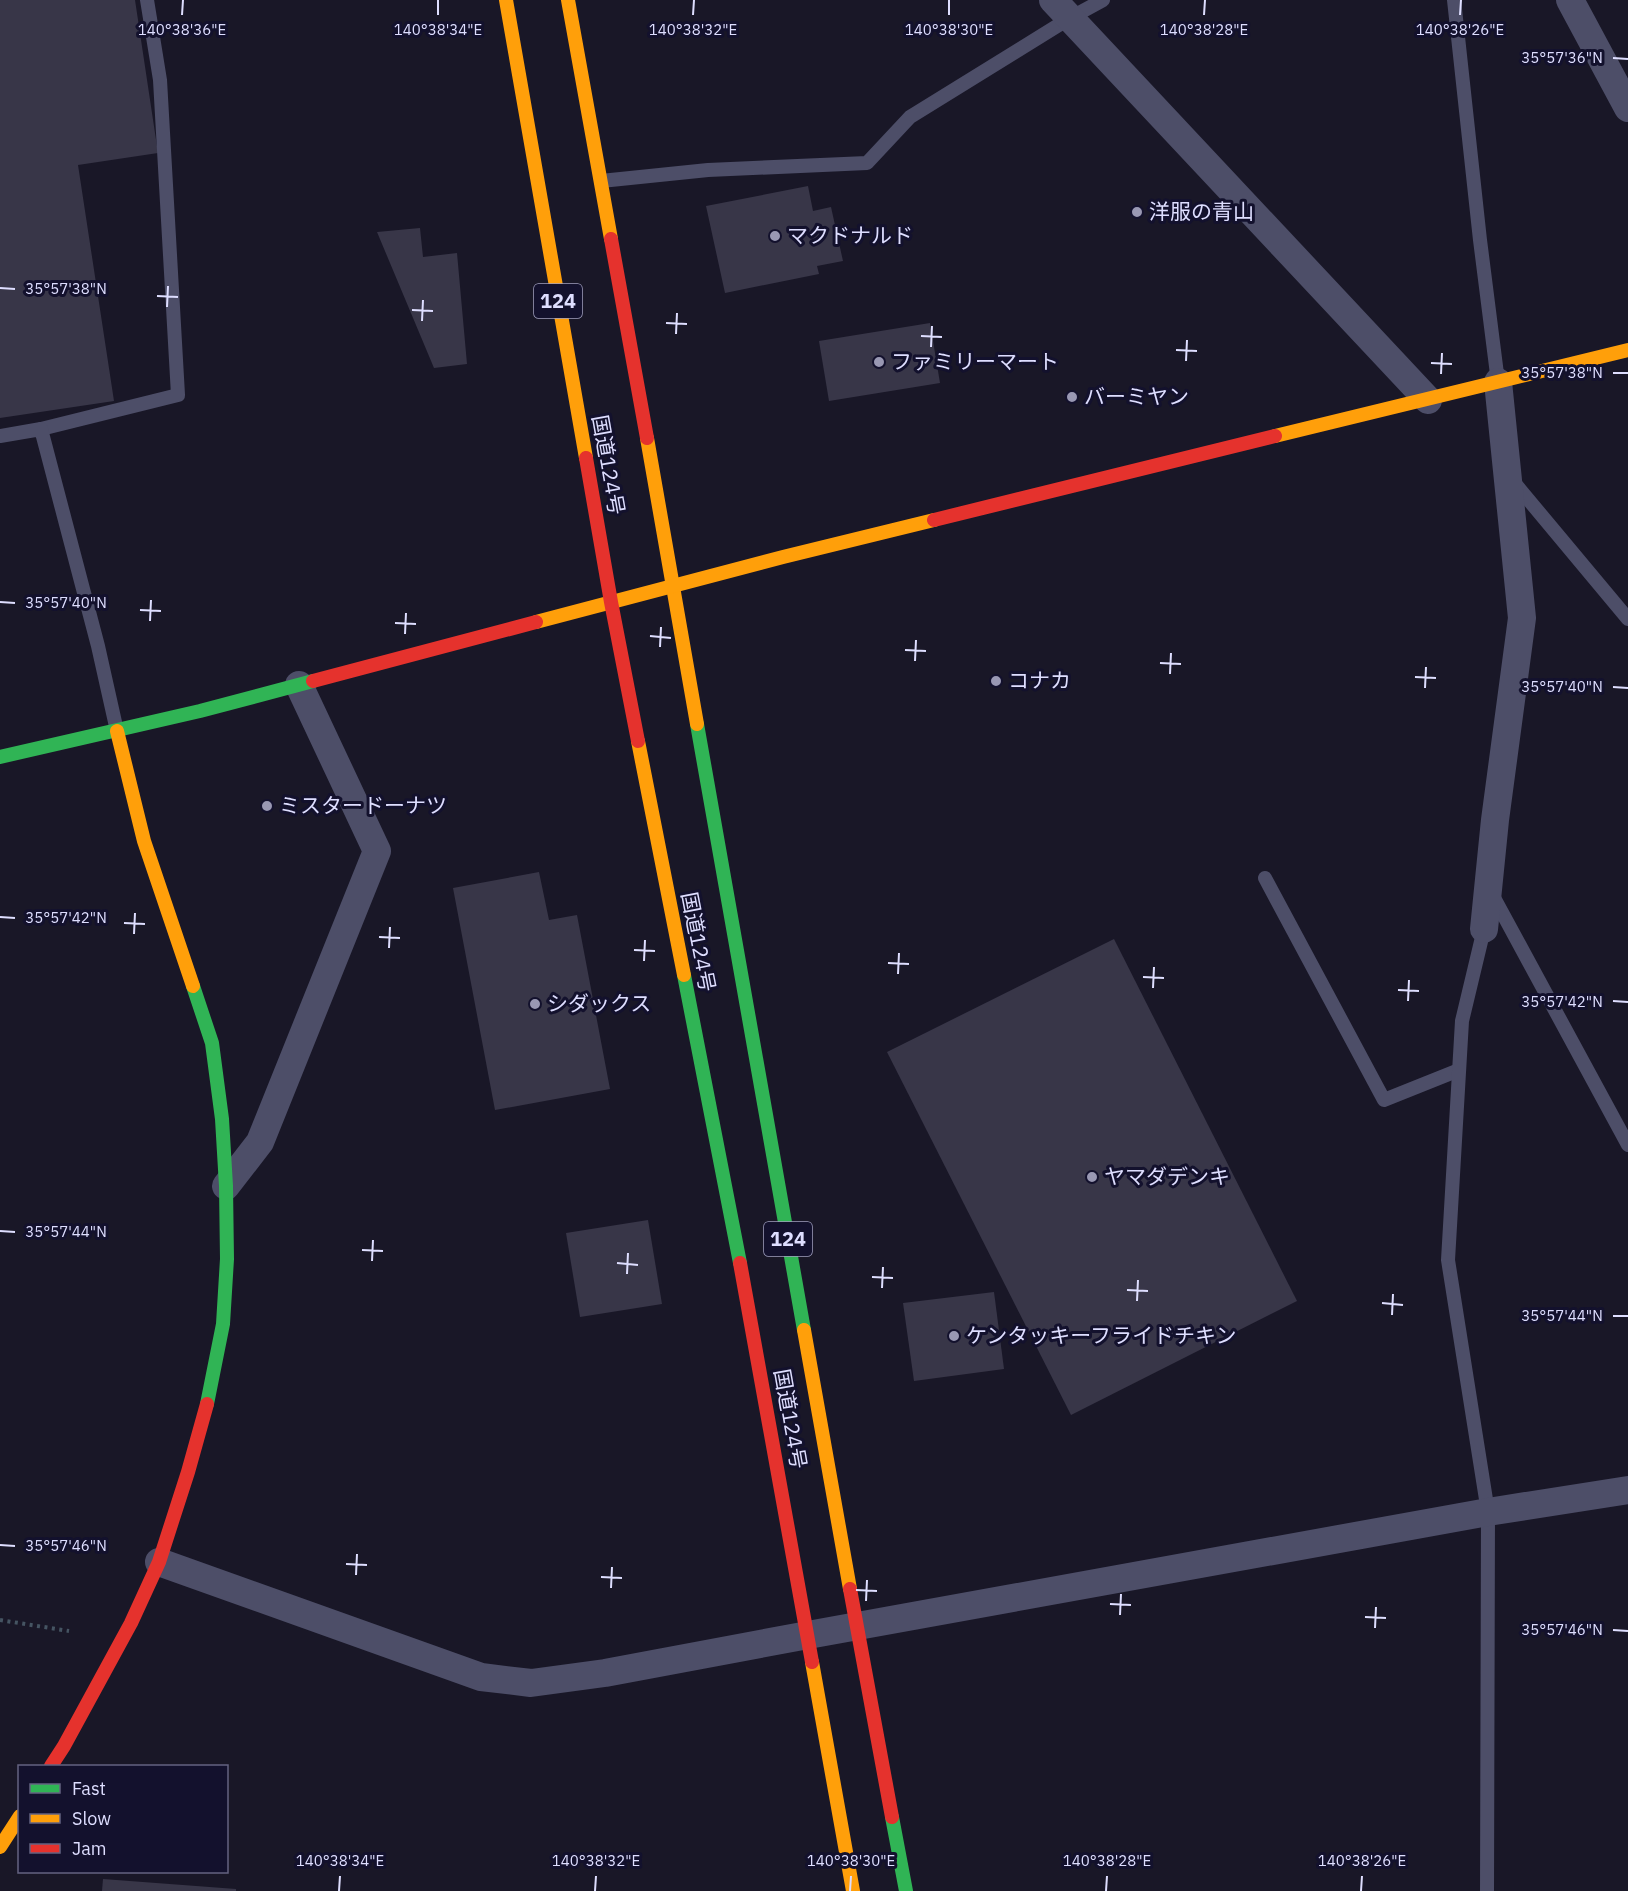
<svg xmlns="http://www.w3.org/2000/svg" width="1628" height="1891" font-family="'IBM Plex Sans','Noto Sans JP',sans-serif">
  <rect width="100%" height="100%" fill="#191727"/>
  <!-- building -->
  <g fill="#383648">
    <path d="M0,0h135l23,153 -80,12 36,236 -114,17z"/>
    <path d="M808,186l5,25 18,-4 12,54 -26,5 2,8 -94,19 -19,-87z"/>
    <path d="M420,228l3,29 34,-4 10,111 -33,4 -57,-136z"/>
    <path d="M930,323l10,60 -111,18 -10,-60z"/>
    <path d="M539,872l10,48 28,-5 33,174 -115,21 -42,-222z"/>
    <path d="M1114,939l183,362 -226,114 -184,-363z"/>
    <path d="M648,1220l14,84 -82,13 -14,-84z"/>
    <path d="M994,1292l10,77 -90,12 -11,-78z"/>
    <path d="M103,1879l133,10v2h-134z"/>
  </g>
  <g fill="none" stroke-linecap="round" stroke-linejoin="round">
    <!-- path -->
    <path stroke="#455462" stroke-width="4" stroke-dasharray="3 4.5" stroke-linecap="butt" d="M0,1620l69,11"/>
    <!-- lane -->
    <g stroke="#4d4e68" stroke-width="14">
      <path d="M1454,0l26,240 18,142"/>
      <path d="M601,181l107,-11 159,-7 43,-46 160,-99 33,-18"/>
      <path d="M41,429l137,-34 -18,-315 -13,-80"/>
      <path d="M0,436l41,-7 57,217 19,85"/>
      <path d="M1512,480l116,139"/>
      <path d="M1265,878l119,222 75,-30"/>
      <path d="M1492,894l136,251"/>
      <path d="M1484,929l-22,92 -14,239 40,252 -1,379"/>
    </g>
    <!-- street -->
    <g stroke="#4d4e68" stroke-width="28">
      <path d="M1053,0l375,400"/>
      <path d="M1570,0l58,108"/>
      <path d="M1484,929l11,-109 27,-202 -24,-236"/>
      <path d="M226,1186l34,-44 117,-291 -78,-166"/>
      <path d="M159,1562l322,115 50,6 74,-10 203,-38 680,-123 140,-22"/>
    </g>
    <!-- fast -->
    <g stroke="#30b455" stroke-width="14">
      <path d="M697,724l107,606"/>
      <path d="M0,757l200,-46 113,-30"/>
      <path d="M684,975l56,288"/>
      <path d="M193,986l19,57 10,76 4,67 1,73 -4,65 -16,80"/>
      <path d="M892,1817l14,74"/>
    </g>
    <!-- slow -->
    <g stroke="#ff9f0a" stroke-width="14">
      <path d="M506,0l80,458"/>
      <path d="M568,0l43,239"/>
      <path d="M1275,436l353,-86"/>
      <path d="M647,438l50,286"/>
      <path d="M536,622l247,-65 151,-37"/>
      <path d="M117,731l27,110 49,145"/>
      <path d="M638,741l46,234"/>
      <path d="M804,1330l46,259"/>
      <path d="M812,1662l41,229"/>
      <path d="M0,1847l20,-31"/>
    </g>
    <!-- jam -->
    <g stroke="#e5322d" stroke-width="14">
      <path d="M611,239l36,199"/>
      <path d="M586,458l25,144 27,139"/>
      <path d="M934,520l341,-84"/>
      <path d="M313,681l223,-59"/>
      <path d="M740,1263l72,399"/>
      <path d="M850,1589l42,228"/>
      <path d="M51,1766l13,-20 67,-123 28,-61 29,-90 19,-68"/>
    </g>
  </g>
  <!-- ticks -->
  <path fill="none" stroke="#dedeff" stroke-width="2" d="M182,15l1,-15M438,15v-15M693,15l1,-15M949,15v-15M1204,15l1,-15M1460,15l1,-15M1613,58l15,1M0,288l15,1M157,296l21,1M167,307l1,-21M412,310l21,1M422,321l1,-21M666,323l21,1M676,334l1,-21M921,336l21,1M931,347l1,-21M1176,350l21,1M1186,361l1,-21M1431,363l21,1M1613,373h15M1441,374l1,-21M0,602l15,1M140,610l21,1M150,621l1,-21M395,623l21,1M405,634l1,-21M650,636l21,2M660,647l1,-20M905,650l21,1M915,661l1,-21M1160,663l21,1M1170,674l1,-21M1415,677l21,1M1613,687l15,1M1425,688l1,-21M0,917l15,1M124,923l21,1M134,934l1,-21M379,937l21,1M389,948l1,-21M634,950l21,1M644,961l1,-21M888,963l21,1M898,974l1,-21M1143,977l21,1M1153,988l1,-21M1398,990l21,1M1408,1001l1,-21M1613,1001l15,1M0,1231l15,1M362,1250l21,1M372,1261l1,-21M617,1263l21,2M627,1274l1,-21M872,1277l21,1M882,1288l1,-21M1127,1290l21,1M1137,1301l1,-21M1382,1303l21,2M1392,1315l1,-21M1613,1316h15M0,1545l15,1M346,1564l21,1M356,1575l1,-21M601,1577l21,1M611,1588l1,-21M856,1590l21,1M866,1601l1,-21M1110,1604l21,1M1120,1615l1,-21M1365,1617l21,1M1375,1628l1,-21M1613,1630l15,1M339,1891l1,-15M595,1891l1,-15M850,1891l1,-15M1106,1891l1,-15M1361,1891l1,-15"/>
  <!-- markers -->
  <g fill="#9998b3" stroke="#13112d" stroke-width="2">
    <circle cx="1137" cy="212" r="6"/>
    <circle cx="775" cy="236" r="6"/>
    <circle cx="879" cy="362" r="6"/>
    <circle cx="1072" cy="397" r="6"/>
    <circle cx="996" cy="681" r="6"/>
    <circle cx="267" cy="806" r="6"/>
    <circle cx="535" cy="1004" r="6"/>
    <circle cx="1092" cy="1177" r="6"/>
    <circle cx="954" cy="1336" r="6"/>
  </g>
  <g text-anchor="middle" stroke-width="6" stroke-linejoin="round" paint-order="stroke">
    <!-- shield labels -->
    <g fill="#13112d" stroke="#a1a0c0" stroke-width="1.5">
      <rect x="534" y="284" width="48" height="34" rx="4.5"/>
      <rect x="764" y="1222" width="48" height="34" rx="4.5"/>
    </g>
    <g font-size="20" font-weight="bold" fill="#dedeff">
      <text x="558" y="308">124</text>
      <text x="788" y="1246">124</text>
    </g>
    <!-- poi labels -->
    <g font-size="21" fill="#dedeff" stroke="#13112d" text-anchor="start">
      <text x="1149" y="219">洋服の青山</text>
      <text x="787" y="243">マクドナルド</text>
      <text x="891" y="369">ファミリーマート</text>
      <text x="1084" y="404">バーミヤン</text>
      <text x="1008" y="688">コナカ</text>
      <text x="279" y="813">ミスタードーナツ</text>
      <text x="547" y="1011">シダックス</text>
      <text x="1104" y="1184">ヤマダデンキ</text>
      <text x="966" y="1343">ケンタッキーフライドチキン</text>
    </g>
    <!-- street labels -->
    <g font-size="21" fill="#dedeff" stroke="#13112d">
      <text transform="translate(608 465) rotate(80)" y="7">国道124号</text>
      <text transform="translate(698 942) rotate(79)" y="7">国道124号</text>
      <text transform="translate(790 1419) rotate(80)" y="7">国道124号</text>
    </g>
  </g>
  <g font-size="15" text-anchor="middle" fill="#dedeff" stroke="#13112d" stroke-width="6" stroke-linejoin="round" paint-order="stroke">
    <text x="182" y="35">140°38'36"E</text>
    <text x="438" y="35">140°38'34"E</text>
    <text x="693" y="35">140°38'32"E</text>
    <text x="949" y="35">140°38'30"E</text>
    <text x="1204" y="35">140°38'28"E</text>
    <text x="1460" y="35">140°38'26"E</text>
    <text x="1562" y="63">35°57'36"N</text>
    <text x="66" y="294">35°57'38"N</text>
    <text x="1562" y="378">35°57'38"N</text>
    <text x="66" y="608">35°57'40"N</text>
    <text x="1562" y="692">35°57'40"N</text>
    <text x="66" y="923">35°57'42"N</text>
    <text x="1562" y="1007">35°57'42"N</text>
    <text x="66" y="1237">35°57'44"N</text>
    <text x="1562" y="1321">35°57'44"N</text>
    <text x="66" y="1551">35°57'46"N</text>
    <text x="1562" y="1635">35°57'46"N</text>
    <text x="340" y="1866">140°38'34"E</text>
    <text x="596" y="1866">140°38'32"E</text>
    <text x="851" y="1866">140°38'30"E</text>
    <text x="1107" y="1866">140°38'28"E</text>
    <text x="1362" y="1866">140°38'26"E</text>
  </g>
  <!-- legend -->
  <rect x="18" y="1765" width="210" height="108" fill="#13112d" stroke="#646381" stroke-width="1.5"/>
  <rect x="30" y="1784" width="30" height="9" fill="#30b455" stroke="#646381" stroke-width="1.5"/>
  <text x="72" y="1795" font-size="18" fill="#dedeff">Fast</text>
  <rect x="30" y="1814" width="30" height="9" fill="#ff9f0a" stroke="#646381" stroke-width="1.5"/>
  <text x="72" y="1825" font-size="18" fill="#dedeff">Slow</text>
  <rect x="30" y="1844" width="30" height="9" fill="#e5322d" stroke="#646381" stroke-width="1.5"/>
  <text x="72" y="1855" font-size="18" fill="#dedeff">Jam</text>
</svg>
